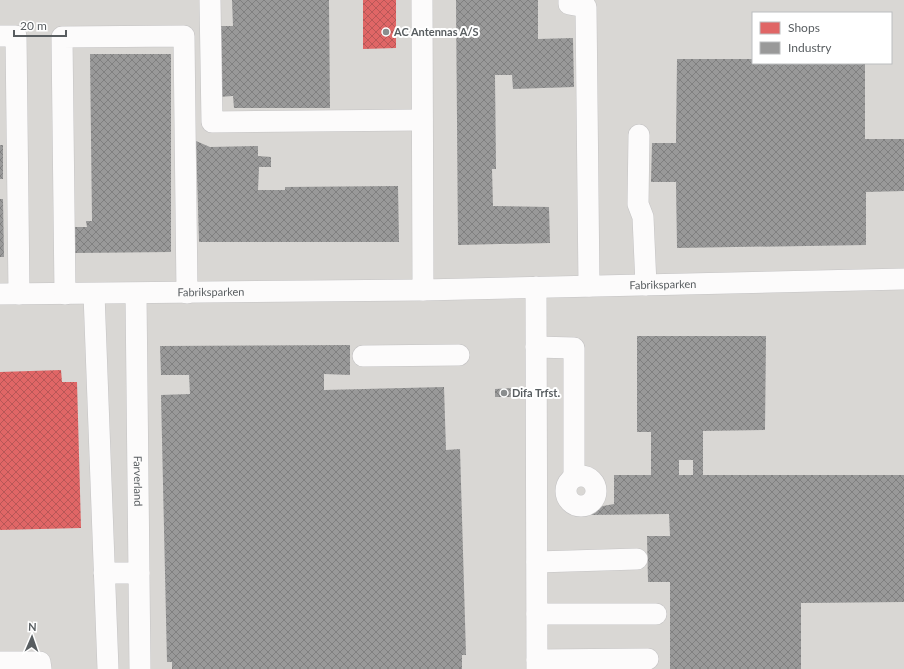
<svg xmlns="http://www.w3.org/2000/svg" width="904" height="669" font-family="Lato,sans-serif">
  <defs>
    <pattern id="shops-cross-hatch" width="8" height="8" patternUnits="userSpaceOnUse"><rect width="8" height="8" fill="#e06666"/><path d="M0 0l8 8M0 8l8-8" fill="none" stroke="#b85757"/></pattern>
    <pattern id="industry-cross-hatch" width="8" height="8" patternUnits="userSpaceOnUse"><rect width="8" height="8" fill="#999"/><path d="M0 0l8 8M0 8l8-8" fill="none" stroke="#808080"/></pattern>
  </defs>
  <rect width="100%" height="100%" fill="#e8e6e3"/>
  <!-- industrial -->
  <path fill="#d9d7d4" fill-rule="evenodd" d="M0,0h904v669h-904zM753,13h138v50h-138z"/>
  <!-- shops -->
  <g fill="url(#shops-cross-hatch)">
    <path d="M363,0h33v48l-33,1z"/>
    <path d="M61,370l1,12h15l4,146 -81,2v-158z"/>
  </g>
  <!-- industry -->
  <g fill="url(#industry-cross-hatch)" fill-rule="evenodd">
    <path d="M232,0h97l1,108h-96l-1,-12 -15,1v-71h15z"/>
    <path d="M456,0h82v39l35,-1 1,49 -61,2 -1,-14h-17l1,94h-4l1,37 56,1 1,36 -92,2z"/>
    <path d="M90,54h81v198l-96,1 -1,-26h13l-1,-6h6z"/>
    <path d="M677,59h76v4h112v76h39v52l-38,1v53l-189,3 -1,-66h-25l1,-39h24z"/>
    <path d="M196,141l14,6 48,-1v10l13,1v10h-12l-1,23h27v-3l113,-1 1,56h-200z"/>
    <rect x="0" y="145" width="3" height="34"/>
    <path d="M0,199h3l1,58h-4z"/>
    <path d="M637,336h129l-1,94 -62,1v44h201v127l-103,1v66h-131v-87h-22l-1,-46h23l-1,-22 -79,1 13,-9 11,-2v-29h37v-43h-14zM679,460h14v15h-14z"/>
    <path d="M350,345v30l-26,-1v16l120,-3 2,63 14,-1 6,206h-4v14h-290v-7h-5l-6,-267 29,-1 -1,-19h-28l-1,-29z"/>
    <path d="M514,388v9h-19v-8z"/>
  </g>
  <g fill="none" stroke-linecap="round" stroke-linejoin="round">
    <!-- minor casing -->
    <g stroke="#c4c3c4" stroke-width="22">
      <g id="minor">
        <path d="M210,0l2,122 210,-2"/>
        <path d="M422,0l1,290"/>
        <path d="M569,0v4l17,3 3,279"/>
        <path d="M0,36h16l3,258"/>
        <path d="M639,135l-1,69 5,13 3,68"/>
        <path d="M536,287l1,382"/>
        <path id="s1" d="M0,294l423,-4 481,-11"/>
        <path d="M65,294l-3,-257 122,-1 3,257"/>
        <path d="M94,294l14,375"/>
        <path id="s2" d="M136,294l4,375"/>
        <path d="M536,347l38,1v129"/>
        <path d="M363,356l96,-1"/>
        <circle cx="581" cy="491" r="15"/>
        <path d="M537,562l100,-3"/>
        <path d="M104,573h35"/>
        <path d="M537,614h119"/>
        <path d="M537,660l111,-1"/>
        <path d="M0,662h40l1,7"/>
      </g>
    </g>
    <!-- minor -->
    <use href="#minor" stroke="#fcfbfb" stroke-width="21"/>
  </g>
  <!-- markers -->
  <g fill="#8a8d8e" stroke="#fff" stroke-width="1.5">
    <circle cx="386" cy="32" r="4"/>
    <circle cx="504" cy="393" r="4"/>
  </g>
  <g text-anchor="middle" stroke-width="4" stroke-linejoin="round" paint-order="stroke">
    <!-- poi labels -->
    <g font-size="11" font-weight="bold" fill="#585d60" stroke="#fff" text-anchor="start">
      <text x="394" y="36">AC Antennas A/S</text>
      <text x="512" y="397">Difa Trfst.</text>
    </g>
    <!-- street labels -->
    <g font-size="11" fill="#585d60" stroke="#fff">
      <text dy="4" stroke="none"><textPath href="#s1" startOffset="663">Fabriksparken</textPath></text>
      <text dy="4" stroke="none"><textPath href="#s1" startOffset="211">Fabriksparken</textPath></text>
      <text dy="4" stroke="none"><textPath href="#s2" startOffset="187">Farverland</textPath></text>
    </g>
  </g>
  <!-- legend -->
  <rect x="752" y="12" width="140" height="52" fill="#ffffff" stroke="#bcbebf"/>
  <rect x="760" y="22" width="20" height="12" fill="#e06666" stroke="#bcbebf"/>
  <text x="788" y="32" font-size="12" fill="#585d60">Shops</text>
  <rect x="760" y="42" width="20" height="12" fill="#999999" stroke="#bcbebf"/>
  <text x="788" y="52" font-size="12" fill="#585d60">Industry</text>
  <!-- north arrow -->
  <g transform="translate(32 637) rotate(2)" stroke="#ffffff" stroke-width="3" paint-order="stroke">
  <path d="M0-3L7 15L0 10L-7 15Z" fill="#585d60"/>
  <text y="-6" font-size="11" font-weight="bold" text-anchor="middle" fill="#585d60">N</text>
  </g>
  <!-- scale -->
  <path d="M14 30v6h52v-6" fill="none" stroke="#585d60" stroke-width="2"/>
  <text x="20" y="30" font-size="12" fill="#585d60" stroke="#ffffff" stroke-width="3" paint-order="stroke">20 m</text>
</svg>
